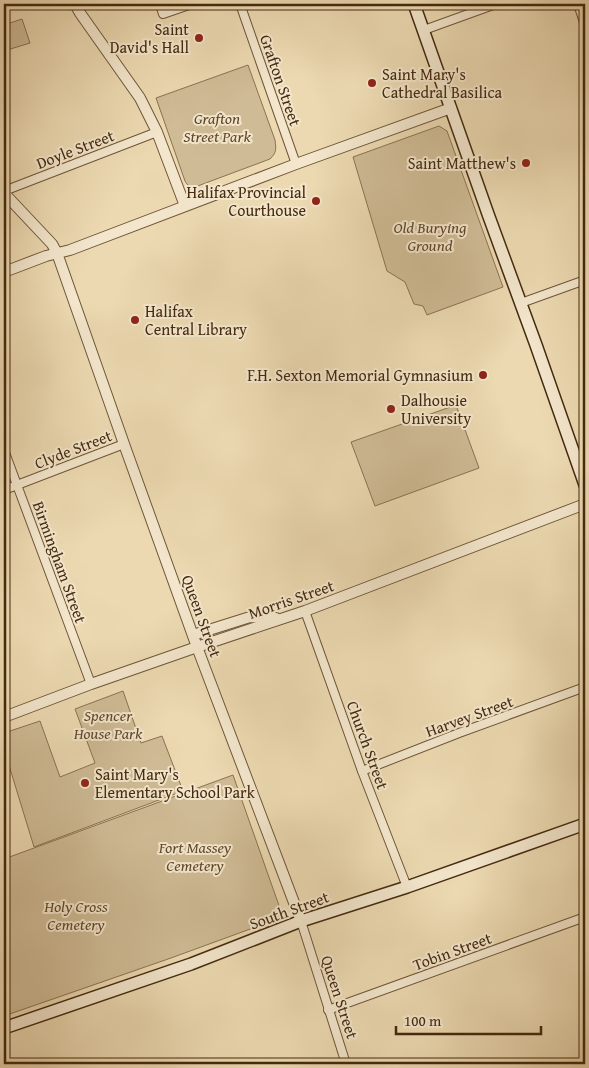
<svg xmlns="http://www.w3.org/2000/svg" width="589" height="1068" font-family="'Gentium Book Plus',serif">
  <rect width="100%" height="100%" fill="#ecd9b1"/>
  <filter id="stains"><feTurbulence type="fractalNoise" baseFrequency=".004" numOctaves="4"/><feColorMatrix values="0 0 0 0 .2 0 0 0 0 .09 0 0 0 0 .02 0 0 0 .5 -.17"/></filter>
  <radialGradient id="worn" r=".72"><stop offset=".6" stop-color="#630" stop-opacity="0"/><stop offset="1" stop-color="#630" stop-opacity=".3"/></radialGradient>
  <!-- green -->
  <g fill="#cfbb95" stroke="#8a7252">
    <path d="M22,19l8,24 -26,8v-26z"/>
    <path d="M248,65l27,75c1,9 2,12 -5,19l-75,28c-5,0 -7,-1 -10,-6l-29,-83z"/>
    <path d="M439,126l8,5 56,156 -76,28 -4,-9 -9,-2 -9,-22 -18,-11 -34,-114z"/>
    <path d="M456,405l23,63 -104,38 -24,-64z"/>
    <path d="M123,691l18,52 21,-7 21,55 -149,56 -30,-98v-16l36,-12 20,56 35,-14 -20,-54z"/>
    <path d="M233,775l50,142 -112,41 -167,58v-157z"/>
  </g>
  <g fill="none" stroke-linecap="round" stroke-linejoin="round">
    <!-- minor casing -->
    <g stroke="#6e5638" stroke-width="10">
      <g id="minor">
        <path d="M160,4l3,10 29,-10"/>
        <path d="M240,4l56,160"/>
        <path d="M424,30l72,-26"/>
        <path d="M4,191l153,-59"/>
        <path d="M521,303l64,-23"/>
        <path d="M4,450l87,234"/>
        <path d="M4,490l120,-46"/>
        <path d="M305,611l57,160 45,116"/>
        <path d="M362,771l97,-38 126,-46"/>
        <path d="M301,921l45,143"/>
        <path d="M328,1010l257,-93"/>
      </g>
    </g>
    <!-- tertiary casing -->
    <g stroke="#6e5638" stroke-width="12">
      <g id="tertiary">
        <path d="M75,4l5,9 60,85 17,34 28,74"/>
        <path d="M579,4l6,18"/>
        <path d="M4,193l48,51 5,9 67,191 73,203 104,274"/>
        <path d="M4,272l42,-16 24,-6 226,-86 155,-56"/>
        <path d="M193,635l57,-18 26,1"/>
        <path d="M4,717l87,-33 106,-37 108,-36 280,-107"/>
      </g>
    </g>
    <!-- secondary casing -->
    <g stroke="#442a0f" stroke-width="14">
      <g id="secondary">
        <path d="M414,4l74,210 48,131 49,140"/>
        <path d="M4,1028l187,-64 110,-43 106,-34 178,-63"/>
      </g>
    </g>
    <!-- minor -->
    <use href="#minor" stroke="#f3e6cc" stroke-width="8"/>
    <!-- tertiary -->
    <use href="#tertiary" stroke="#f3e6cc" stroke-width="10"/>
    <!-- secondary -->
    <use href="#secondary" stroke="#f3e6cc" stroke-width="11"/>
  </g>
  <!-- markers -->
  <g fill="#8f2418" stroke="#f3e6cc" stroke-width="2">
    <circle cx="199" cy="38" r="5"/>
    <circle cx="372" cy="83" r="5"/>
    <circle cx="526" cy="163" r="5"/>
    <circle cx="316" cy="201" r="5"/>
    <circle cx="135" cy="320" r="5"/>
    <circle cx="483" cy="375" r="5"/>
    <circle cx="391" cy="409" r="5"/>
    <circle cx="85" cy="783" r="5"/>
  </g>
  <g text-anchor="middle" stroke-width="4" stroke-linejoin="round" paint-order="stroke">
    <!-- poi labels -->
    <g font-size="16" fill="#442a0f" stroke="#f3e6cc" text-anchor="end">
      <text x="189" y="35">Saint<tspan x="189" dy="18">David's Hall</tspan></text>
      <text x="382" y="80" text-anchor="start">Saint Mary's<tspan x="382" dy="18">Cathedral Basilica</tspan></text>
      <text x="516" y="169">Saint Matthew's</text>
      <text x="306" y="198">Halifax Provincial<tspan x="306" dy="18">Courthouse</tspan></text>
      <text x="145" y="317" text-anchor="start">Halifax<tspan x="145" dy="18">Central Library</tspan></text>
      <text x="473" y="381">F.H. Sexton Memorial Gymnasium</text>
      <text x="401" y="406" text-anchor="start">Dalhousie<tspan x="401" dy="18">University</tspan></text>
      <text x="95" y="780" text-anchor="start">Saint Mary's<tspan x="95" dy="18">Elementary School Park</tspan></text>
    </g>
    <!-- street labels -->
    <g font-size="16" fill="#442a0f" stroke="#f3e6cc">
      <text transform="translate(281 80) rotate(71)" y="6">Grafton Street</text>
      <text transform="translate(75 149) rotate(-21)" y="6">Doyle Street</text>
      <text transform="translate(73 449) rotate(-21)" y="6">Clyde Street</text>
      <text transform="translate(60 562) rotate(70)" y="6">Birmingham Street</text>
      <text transform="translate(291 599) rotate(-19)" y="6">Morris Street</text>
      <text transform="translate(202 616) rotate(70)" y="6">Queen Street</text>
      <text transform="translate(469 716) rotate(-20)" y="6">Harvey Street</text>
      <text transform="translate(368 745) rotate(70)" y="6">Church Street</text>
      <text transform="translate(289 910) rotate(-20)" y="6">South Street</text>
      <text transform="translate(452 951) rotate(-20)" y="6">Tobin Street</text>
      <text transform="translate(340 997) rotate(72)" y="6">Queen Street</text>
    </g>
    <!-- park labels -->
    <g font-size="16" font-style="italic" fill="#60472a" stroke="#f3e6cc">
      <text x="217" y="124">Grafton<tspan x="217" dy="18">Street Park</tspan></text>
      <text x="430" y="233">Old Burying<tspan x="430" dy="18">Ground</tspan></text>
      <text x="108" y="721">Spencer<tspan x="108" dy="18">House Park</tspan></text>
      <text x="195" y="853">Fort Massey<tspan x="195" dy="18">Cemetery</tspan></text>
      <text x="76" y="912">Holy Cross<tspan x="76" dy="18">Cemetery</tspan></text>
    </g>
  </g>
  <!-- margin -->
  <rect width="589" height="1068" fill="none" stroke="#ecd9b1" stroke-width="20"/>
  <rect x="5" y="5" width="579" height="1058" fill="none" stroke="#442a0f" stroke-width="2.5"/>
  <rect x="10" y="10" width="569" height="1048" fill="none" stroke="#442a0f"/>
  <!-- scale -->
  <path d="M396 1026v8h145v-8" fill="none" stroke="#442a0f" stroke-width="2.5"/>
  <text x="404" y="1026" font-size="15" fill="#442a0f" stroke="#f3e6cc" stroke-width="4" paint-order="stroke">100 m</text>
  <rect width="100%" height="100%" filter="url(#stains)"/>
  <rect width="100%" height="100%" fill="url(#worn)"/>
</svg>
